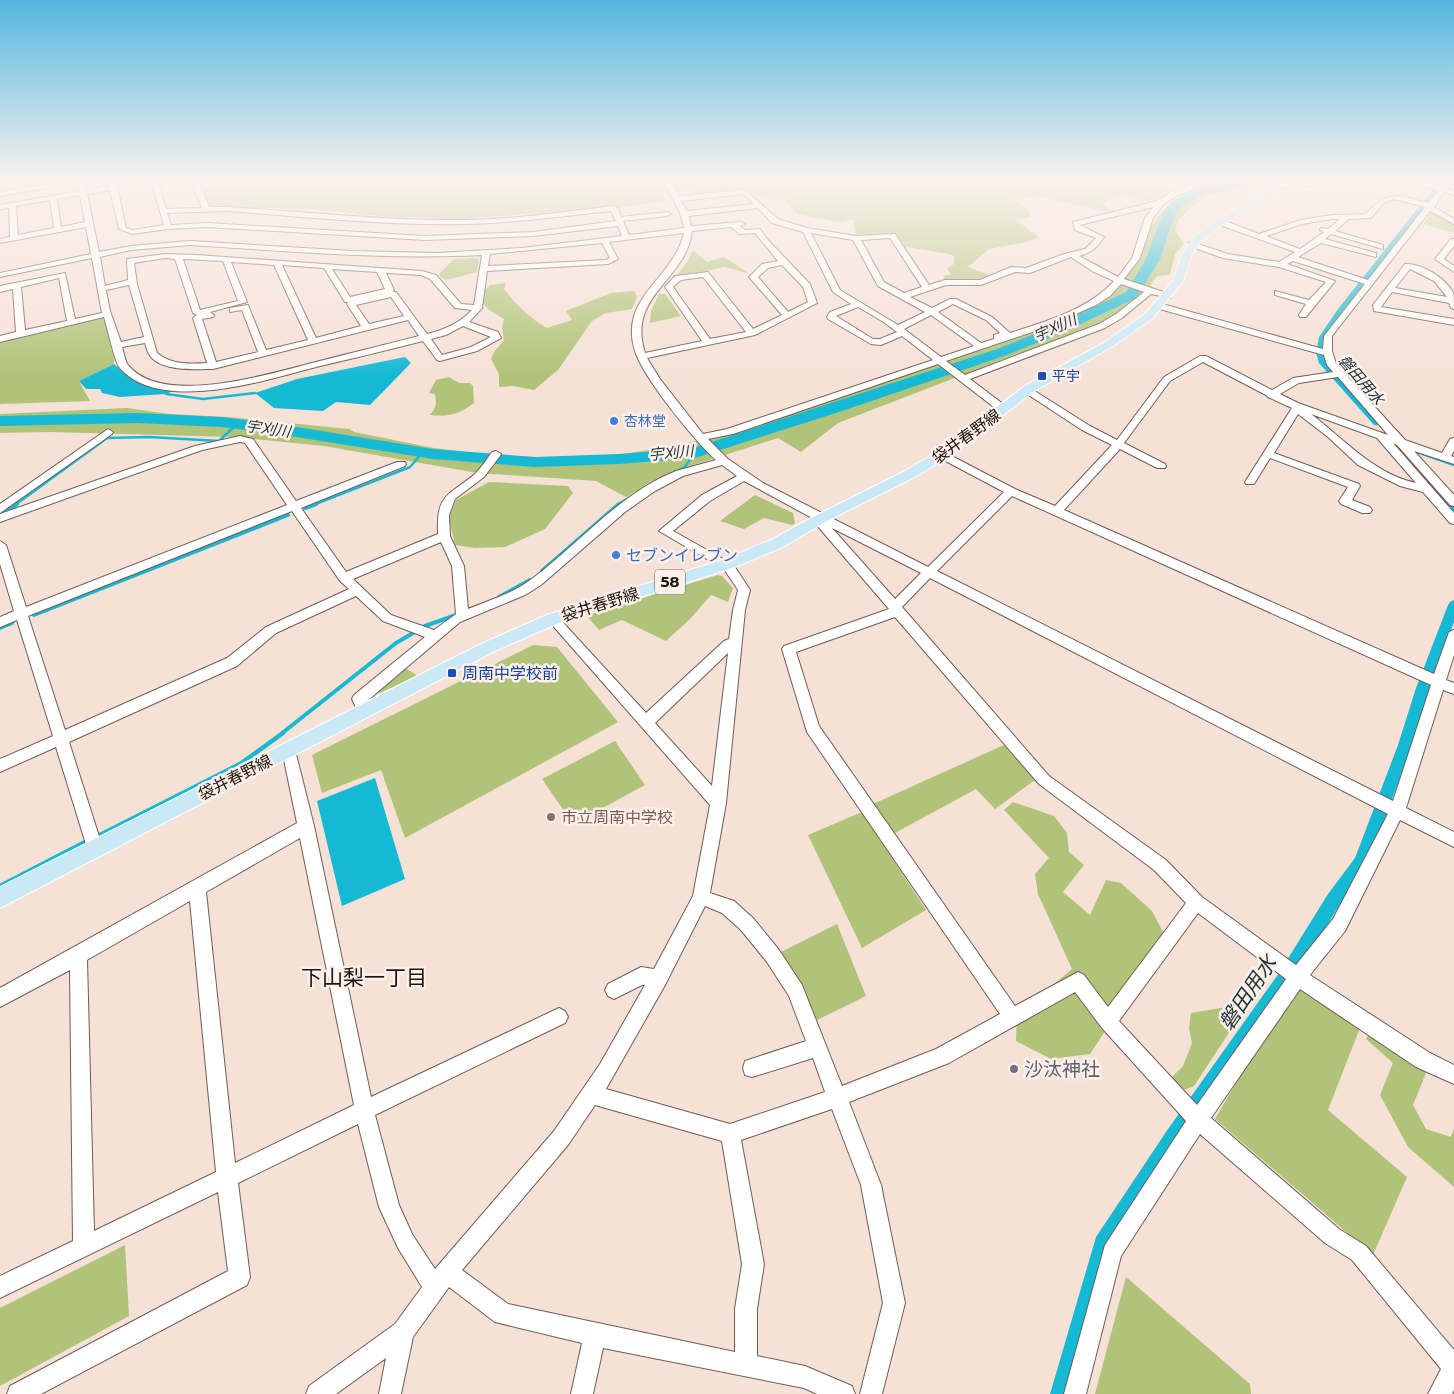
<svg xmlns="http://www.w3.org/2000/svg" width="1454" height="1394" font-family="Montserrat,'Noto Sans JP',sans-serif">
  <rect width="100%" height="100%" fill="#f6e1d7"/>
  <!-- green -->
  <g fill="#b0c379">
    <path d="M198,181h942l28,9c-21,17 -21,11 -46,3l-4,4 -15,5 4,6 10,4 -3,1 -78,-17 -22,3 15,11 2,7 -16,2 24,18 -12,5 -38,7 -21,18 24,9 -14,7 -33,-1 -2,-6 8,-1 -4,-7 7,-4v-8l-4,-2 -50,-8 -6,-12 -38,1 -3,-16 -13,3 -43,-8 -12,-15h-11l-28,-8 -46,4 -12,-6 -25,2 2,9 -39,7 -166,12 -79,-3 -70,-7 -103,-2z"/>
    <path d="M1232,181h106l-92,5 -43,11 -24,22 -4,10 9,15 -9,10 -5,21 -13,1 -11,16 -41,32 -96,33 -171,66 -37,29 -23,-14 -94,30 -32,13 -26,16 -30,-16 -118,-8 -154,-27 -90,-9 -185,-5 -49,1v-19l127,-6 42,6 59,3 121,12 5,3 80,16 50,6 69,4 70,-4 53,-8 53,-14 231,-75 100,-36 39,-19 14,-11 19,-21 17,-41 17,-22 22,-14z"/>
    <path d="M1431,213h4l19,12v8l-31,-9z"/>
    <path d="M693,250l14,12 17,-5 26,17 -25,-7 -49,10 13,-18z"/>
    <path d="M473,258l6,1 -2,13 -31,8 -5,-2 -2,-4 15,-15z"/>
    <path d="M506,283l-2,6c12,16 26,29 43,39l25,-8 -6,-9 45,-18 23,-2 3,6 -5,12 -26,4 -14,8 -34,49 -24,20 -21,-4 -14,1v-13l-8,-15 3,-7 10,-12 -2,-12 2,-9 -15,-9 -7,-8 2,-11 6,-6z"/>
    <path d="M659,294h6l16,22 -31,7 1,-12z"/>
    <path d="M107,314l9,32 -2,18 -35,17 11,20 -90,3v-65z"/>
    <path d="M449,377l10,6h11l3,3 1,17c-14,11 -25,14 -44,12 6,-7 7,-12 5,-21l-6,-1 7,-13z"/>
    <path d="M489,482l79,4 5,7 -28,36 -40,18 -30,1 -20,-3 -6,-27 7,-18z"/>
    <path d="M755,495l38,18 2,10 -3,2 -28,-7 -20,11 -24,-8z"/>
    <path d="M718,575l4,1 11,12 -5,14 -17,-7 -20,23 -25,23 -44,-21 -23,10 -13,-15z"/>
    <path d="M533,645l24,2 61,75 -213,116 -24,-68 -59,23 -10,-38z"/>
    <path d="M402,666l16,10 -38,17h-9z"/>
    <path d="M615,741l30,44 -72,39 -31,-45z"/>
    <path d="M1004,745l31,35 -40,29 -19,-20 -83,45 -20,-30z"/>
    <path d="M1013,802l41,14 13,17 2,19 15,13 -21,27 27,23 16,-35 15,3 31,28 16,30 -33,45 -45,68 -39,5 -35,-18 1,-26 55,-46 -34,-75 -3,-20 14,-16 -45,-48z"/>
    <path d="M862,812l64,98 -64,38 -54,-113z"/>
    <path d="M837,924l29,72 -57,28 -36,-68z"/>
    <path d="M1298,977l65,43 -35,90 79,67 -34,78 -158,-136z"/>
    <path d="M1226,1007l10,15 -42,64 -12,5 -13,-11 14,-14 9,-23 -3,-15 2,-15z"/>
    <path d="M1374,1027l18,13 34,33 -13,32 13,24 25,8 3,-9v59l-46,-40 -28,-52 13,-32 -27,-24z"/>
    <path d="M125,1245l4,71 -129,70v-78z"/>
    <path d="M1126,1277l124,107 1,10h-156z"/>
  </g>
  <!-- water -->
  <g fill="#16b9d4">
    <path d="M405,357l6,6 -41,42 -34,-3 -13,9 -49,-3 -19,-15 42,-14z"/>
    <path d="M114,364c21,20 29,23 59,27l-7,3 -46,3 -18,-4 -2,-4h-14l-7,-8z"/>
    <path d="M375,778l30,101 -63,27 -25,-105z"/>
  </g>
  <g fill="none" stroke-linecap="round" stroke-linejoin="round">
    <!-- stream-far2 -->
    <g stroke="#16b9d4" stroke-width="2.5">
      <path d="M166,394l37,5 52,-6"/>
      <path d="M1417,452l37,13"/>
      <path d="M675,472l9,-4 11,-15"/>
      <path d="M15,505l92,-67 42,-1 70,4 18,-17"/>
      <path d="M313,505l97,-38 13,-15"/>
      <path d="M617,505l34,-21"/>
    </g>
    <!-- stream-far1 -->
    <g stroke="#16b9d4" stroke-width="4">
      <path d="M305,508l11,-4"/>
      <path d="M1,515l16,-11"/>
      <path d="M542,571l77,-67"/>
      <path d="M499,597l31,-17"/>
      <path d="M34,615l254,-100"/>
      <path d="M0,628l12,-5"/>
      <path d="M281,734l115,-91 29,-17 31,-11"/>
    </g>
    <!-- stream -->
    <g stroke="#16b9d4" stroke-width="4.5">
      <path d="M96,837l144,-73 43,-31"/>
      <path d="M0,886l89,-46"/>
    </g>
    <!-- canal -->
    <g fill="#16b9d4" fill-rule="evenodd">
      <path d="M1433,189l7,2 -95,121 -16,25 -3,16 2,9 54,59v4h-8l-55,-62 -3,-10 3,-16 19,-28z"/>
      <path d="M1438,488l4,1 12,14v11l-4,-1 -18,-22z"/>
      <path d="M1454,600v22l-24,66 -18,57 -45,122 -27,37 -49,81 -109,158 -70,106 -40,145h-22l46,-157 72,-108 111,-156 49,-79 27,-36 43,-113 18,-57 32,-83 2,-3z"/>
    </g>
    <!-- river -->
    <path fill="#16b9d4" fill-rule="evenodd" d="M1236,181h25l-6,3 -53,11 -21,12 -6,7 -15,45 -24,39 -77,36 -52,21 -171,58 -141,45 -76,6 -84,3 -102,-8 -155,-25 -57,-7 -83,-4 -138,3v-10l138,-3 83,4 57,7 155,25 102,8 84,-3 74,-6 304,-99 52,-21 77,-36 20,-33 17,-46 10,-12 21,-11z"/>
    <!-- minor casing -->
    <g stroke="#6f5d55" stroke-width="2">
      <g id="minor">
        <path d="M78,181h7l1,9 24,-4 -1,-5h7l10,47 6,2 32,-5 -13,-44h7l8,28 36,-1 -11,-27h7l11,26h19c79,5 159,14 239,13 49,-1 98,-8 147,-14l4,2 3,9 46,-5 4,2 -4,2 -44,5 6,14 55,-7 -4,-15 -16,-32h7l8,15 66,-6 33,29 29,9 49,8 39,-2 34,51 16,-5h35l31,-13 15,1 38,-14 21,-5 11,-11 -21,-8 -2,-8 84,-21 15,-10 31,-10h11l-36,14 -15,10 -10,13 -13,40 -16,21 46,15v4l-19,-4 -29,24 -17,10 -135,51 37,28v4h-8l-61,-47 -205,70 -25,5 20,20 35,24 165,84 76,-75 -66,-35 -1,-2 1,-2h8l69,36 40,17 57,-61 -30,-15 -58,-38v-4h6l60,38 27,14 47,-63 36,-21h6l66,34 21,-12 40,-6 -6,-7 -3,-10 -168,-47 -1,-2 4,-3 164,46 1,-13 41,-52 -72,-23 -6,3 48,17 -29,36h-6l-1,-2 7,-11 -31,-9v-4l34,9 17,-18 -47,-15 -56,-9 -34,-12v-4h3l36,12 51,8 16,-10 -78,-28v-4h6l36,14 42,-14 31,-5 34,-1c23,-26 32,-18 62,-11l10,-12 -30,-10h12l21,6 5,-6h8l-7,8 7,2v4l-10,-3 -10,15 20,12v5l-24,-13 -98,125v15l4,13 69,76 37,13 8,-14 4,-1v13l-3,5 3,1v7l-40,-13 40,44v11l-4,-1 -53,-60 -4,-2 61,70v11l-4,-1 -27,-31 -23,-6 -42,-21 -30,-28 -30,-23 -24,39 85,31 1,2 -8,14 18,7 2,3 -2,3h-8l-21,-9 -2,-3 9,-14 -78,-29 -16,26h-8l-1,-2 47,-74 -24,-11 -2,-2 -63,-33 -33,19 -46,62 41,21 1,2 -1,2h-8l-37,-19 -56,61 370,164 14,-39 1,-3 5,-2v25l-8,25 8,3v11l-11,-4 -37,118 48,24v15l-54,-27 -55,111 -35,44 120,78 24,12v19l-38,-17 -116,-78 -89,129 128,111 27,17 88,104v40l-2,4h-24l13,-25 -89,-109 -27,-17 -125,-109 -79,122 -35,138h-22l41,-149 81,-124 -84,-93 -27,-36 -126,71 -100,39 32,83 24,118 -23,91h-22l23,-91 -22,-118 -29,-76 -91,31 23,124 -7,45v47l48,10 47,20 3,8h-38l-13,-6 -201,-40 -10,46h-22l11,-51 -87,-21 -46,-35 -36,50 -12,57h-22l7,-36 -50,36h-30l3,-8 86,-62 27,-37 -24,-39 -19,-41 -21,-83 -120,59 12,94 -3,8 -206,109h-34l3,-8 218,-115 -10,-79 -218,106v-22l73,-35 -3,-271 -70,37v-19l297,-165 -15,-73 2,-4 5,-2 5,2 20,80 57,271 188,-89 6,3 3,6 -3,6 -190,92 24,90 13,29 23,35 119,-138 46,-67 45,-79h-3l-28,14 -6,-3 -3,-6 3,-6 33,-17 13,2 39,-73 17,-91 -163,-186 2,-3h8l89,97 78,-72 5,-2 4,-29 5,-20 -14,-21 -65,-38 43,-36 35,-19 -15,-11 -39,11 -28,15 -30,21 -84,73 -16,10 -65,27 -93,79 4,9 -2,4 -5,2 -5,-2 -7,-15 2,-4 71,-58 -42,-16 -27,-25 -80,37 -39,33 -168,76 34,107 -2,5 -6,2 -6,-2 -33,-107 -56,25v-13l53,-23 -36,-116 -17,7v-10l14,-6 -14,-47v-23l6,4 20,62 261,-102 -42,-62 -5,-1 -38,8 -202,72v-8l195,-68 45,-10 13,3 43,62 101,-39h8l1,2 -1,2 -104,42 45,64 92,-38c-2,-40 10,-38 37,-60 6,-6 12,-15 17,-22l4,-1 5,3 -1,2 -16,21 -29,22 -6,16 1,21 14,30 4,43c22,-9 46,-16 65,-31 47,-35 87,-85 143,-107 13,-4 27,-7 40,-11 -22,-20 -72,-81 -81,-109 -5,-15 -4,-31 3,-45 14,-26 39,-43 46,-73l-75,9 9,17 -10,5 -121,7 -5,37 -13,14 29,10 3,6 -24,13 -37,10 -3,-1 -14,-19c-36,9 -72,18 -107,26 -50,13 -157,48 -197,0 -4,-5 -12,-40 -15,-50l-104,25v-6l16,-4 -3,-43 -13,3v-6l65,-13 10,46 27,-6 -10,-55 -92,19v-4l91,-19 -5,-27 -86,16v-4l10,-2 -1,-29 -9,1v-4l79,-14zM110,190l9,39 13,5 36,-5 39,-2 218,13 108,-4 85,-10 4,10 -100,12 -85,5 -84,-2 -163,-10 -59,5 -32,6 -12,-58zM743,194l11,10 -67,7 -6,-10zM80,195l5,27 -24,5 -4,-28zM1394,199l31,8 -57,73 -70,-23 23,-14 55,14v-4l-51,-14 6,-5 52,15v-4l-48,-14 14,-12 22,-1 13,-15zM50,200l4,28 -36,7 -2,-29zM1153,207l-8,11 -13,40 -14,19 -39,-21c12,-3 18,-8 25,-19l-24,-12zM758,208l14,15 31,9 30,60 18,12 -21,8 -3,5 1,2 43,25 10,1 21,-9 31,24 -206,69 -24,5 -43,-55 -13,-21 108,-23 62,-32 -7,-19 -43,-45 -7,-10 -15,1 -5,-4 5,-2 -4,-2 -50,4 -2,-10zM228,211c79,6 160,15 239,13 49,-1 97,-8 144,-13l5,10 -83,11 -108,4 -218,-13 -36,2 -4,-12zM1332,219h8l-12,10 -7,-1 -1,2 4,2 -24,17 -34,-13 36,-12zM731,227l9,7 15,-1 23,28 -16,3 -13,13 33,38 -29,14 -45,-57 -33,4 -10,11 37,54 -57,12c-19,-58 42,-73 47,-122zM811,233l42,7 25,46 47,26 -27,13 -58,-35zM890,238l32,49 -18,6 -20,-11 -23,-42zM602,243l8,15 -4,2 -118,6 2,-12zM190,245c97,6 195,15 292,10l-8,50 -13,-1 -25,-29 -14,-4 -225,-16 -32,-1 -38,5 1,21 -23,6 -5,-29 31,-7zM1071,257l21,14 22,10c-25,28 -69,41 -104,52l-18,-16 -36,-18h-6l-18,9 -22,-11 36,-12h35l34,-13 15,1zM165,258l10,1 18,54 4,2 -4,3 14,45c-18,1 -35,2 -50,-10l-20,-69 -3,-21zM183,259l40,2 15,40 -38,9zM231,262l43,3 34,75 -42,10 -18,-45 -18,3v4l12,-2 16,42 -42,10 -14,-43 11,-2 1,-2 -4,-3 37,-10zM282,265l42,3 21,34h3l-1,2 14,22 -45,12zM782,265l21,22 5,15 -20,10 -30,-35 10,-9zM332,269l45,3 8,17 -35,8zM386,273l35,2 9,4 25,29 17,2c-12,13 -28,20 -45,24l-31,-42h-3l1,-2zM703,277l43,55 -36,7 -37,-52 8,-7zM59,278l8,43 -42,9 -4,-43zM1121,284l23,8 -28,22 -17,10 -134,51 -19,-14 98,-33 52,-23 14,-9zM129,285l15,52 -23,5 -11,-31 -4,-21zM391,297l13,19 -35,8 -13,-19zM953,304l33,16 14,13 -6,2v4l-13,4 -43,-31zM858,307l24,14 15,11 -17,7h-7l-37,-23zM931,315l43,31 -33,11 -37,-28zM408,320l11,16c-34,9 -69,17 -103,26 -44,11 -153,46 -188,3 -3,-4 -4,-12 -6,-18l23,-4c1,3 2,8 4,11 10,18 47,15 64,15zM463,326l28,11 -20,10 -29,8 -11,-16 15,-4zM1338,377l50,58 -90,-32 -18,-9 19,-11zM1311,414l66,24 39,45c-42,-9 -72,-44 -105,-69zM744,481l70,38 1,4 74,86 -105,37 -2,3 25,83 193,282 -64,35 -94,37 -40,-101 -23,-35 -26,-32 -19,-17 -24,-8 16,-90 19,-193 5,-20 -19,-29 -6,-1 -52,-29 37,-30zM1012,496l419,189 -38,116 -456,-230zM292,511l48,70 9,8 -83,38 -39,31 -162,72 -37,-114zM832,528l89,45 -26,26zM441,542l11,24 4,48 -22,16 -43,-15 -38,-36zM930,578l458,236 -55,105 -37,46 -94,-68 -36,-37 -117,-84 -147,-169zM895,617l144,167 115,86 32,33 -78,104 -24,-32 -6,-3 -63,34 -196,-280 -23,-74zM728,653l-16,133 -57,-63zM300,838l54,267 -119,58 -29,-271zM190,901l26,271 -122,59 -7,-271zM705,906l17,7 19,17 26,32 22,34 17,45 -61,20 -2,7 2,7 7,2 61,-19 12,34 -95,32 -124,-35 59,-104zM1198,913l88,66 -89,126 -78,-84zM595,1105l127,36 20,123 -7,45v43l-227,-48 -46,-34 106,-125z"/>
        <path d="M276,181h14l-17,5 -3,-2z"/>
        <path d="M379,181h29l-3,2h-23z"/>
        <path d="M1317,181h37l-3,2 -74,5 -4,-2 4,-2z"/>
        <path d="M53,183l4,2 -2,1 -55,10v-4z"/>
        <path d="M1451,239h3v7l-10,13 10,7v6l-19,-13z"/>
        <path d="M1405,264c17,-1 40,14 48,28 1,5 1,11 1,17l-3,-1 -2,-5 -57,-11 -11,15 73,12v6l-80,-14 -1,-6zM1410,269l24,12 13,16 -52,-9z"/>
        <path d="M108,429l5,3 -1,2 -112,79v-9z"/>
      </g>
    </g>
    <!-- major casing -->
    <g stroke="#fff" stroke-width="2">
      <path id="major" d="M1276,181h9l-15,17 -47,26 -22,17 -9,13 -9,27 -30,37 -40,28 -80,46 -86,66 -34,20 -86,43 -46,27 -49,20 -173,55 -64,28 -495,257v-21l483,-244 64,-28 175,-55 49,-20 46,-25 86,-43 34,-20 88,-66 80,-44 40,-28 28,-33 9,-27 12,-17 23,-17 47,-26z"/>
    </g>
    <!-- minor -->
    <use href="#minor" fill="#fff" fill-rule="evenodd"/>
    <!-- major -->
    <use href="#major" fill="#c9e9f7" fill-rule="evenodd"/>
  </g>
  <!-- sky -->
  <linearGradient id="sky" x2="0" y2="1"><stop stop-color="#54b6e0"/><stop offset="0.48" stop-color="#fbf2ed"/><stop offset="1" stop-color="#fbf2ed" stop-opacity="0"/></linearGradient>
  <rect width="1454" height="376" fill="url(#sky)"/>
  <!-- markers -->
  <g fill="#1a4fb4" stroke="#fdf0ea" stroke-width="2">
    <rect x="1037" y="371" width="10" height="10" rx="2.5"/>
    <rect x="447" y="668" width="10" height="10" rx="2.5"/>
  </g>
  <g fill="#3f7fe0" stroke="#fdf0ea" stroke-width="2">
    <circle cx="614" cy="421" r="5"/>
    <circle cx="616" cy="555" r="5"/>
  </g>
  <circle fill="#8d6e63" stroke="#fdf0ea" stroke-width="2" cx="551" cy="817" r="5"/>
  <circle fill="#6b7280" stroke="#fdf0ea" stroke-width="2" cx="1014" cy="1069" r="5"/>
  <g text-anchor="middle" stroke-width="5" stroke-linejoin="round" paint-order="stroke">
    <!-- far-transit labels -->
    <g font-size="14" fill="#164399" stroke="#fdf0ea" text-anchor="start">
      <text x="1052" y="381">平宇</text>
    </g>
    <!-- far-shop labels -->
    <g font-size="14" fill="#366cbe" stroke="#fdf0ea" text-anchor="start">
      <text x="624" y="426">杏林堂</text>
    </g>
    <!-- far-water labels -->
    <g font-size="15" font-style="italic" fill="#1b3338" stroke="#fdf0ea">
      <text transform="translate(1055 328) rotate(-24)" y="5">宇刈川</text>
      <text transform="translate(1361 380) rotate(49)" y="5">磐田用水</text>
      <text transform="translate(268 429) rotate(8)" y="5">宇刈川</text>
      <text transform="translate(671 453) rotate(-5)" y="5">宇刈川</text>
    </g>
    <!-- shield labels -->
    <rect fill="#fdf0ea" stroke="#605652" stroke-width="1" x="655" y="569.5" width="30" height="25" rx="4"/>
    <g font-size="15" font-weight="bold" fill="#1c1411">
      <text x="670" y="587">58</text>
    </g>
    <!-- street labels -->
    <g font-size="16" fill="#1c1411" stroke="#fdf0ea">
      <text transform="translate(966 436) rotate(-36)" y="6">袋井春野線</text>
      <text transform="translate(600 604) rotate(-17)" y="6">袋井春野線</text>
      <text transform="translate(235 777) rotate(-27)" y="6">袋井春野線</text>
    </g>
    <!-- shop labels -->
    <g font-size="16" fill="#366cbe" stroke="#fdf0ea" text-anchor="start">
      <text x="626" y="561">セブンイレブン</text>
    </g>
    <!-- transit labels -->
    <g font-size="16" fill="#164399" stroke="#fdf0ea" text-anchor="start">
      <text x="462" y="679">周南中学校前</text>
    </g>
    <!-- education labels -->
    <g font-size="16" fill="#785e54" stroke="#fdf0ea" text-anchor="start">
      <text x="561" y="823">市立周南中学校</text>
    </g>
    <!-- near-worship labels -->
    <g font-size="19" fill="#5b616d" stroke="#fdf0ea" text-anchor="start">
      <text x="1024" y="1076">沙汰神社</text>
    </g>
    <!-- near-neighbourhood labels -->
    <g font-size="21" fill="#1c1411" stroke="#fdf0ea">
      <text x="364" y="985">下山梨一丁目</text>
    </g>
    <!-- near-water labels -->
    <g font-size="21" font-style="italic" fill="#1b3338" stroke="#fdf0ea">
      <text transform="translate(1248 993) rotate(-56)" y="7">磐田用水</text>
    </g>
  </g>
</svg>
